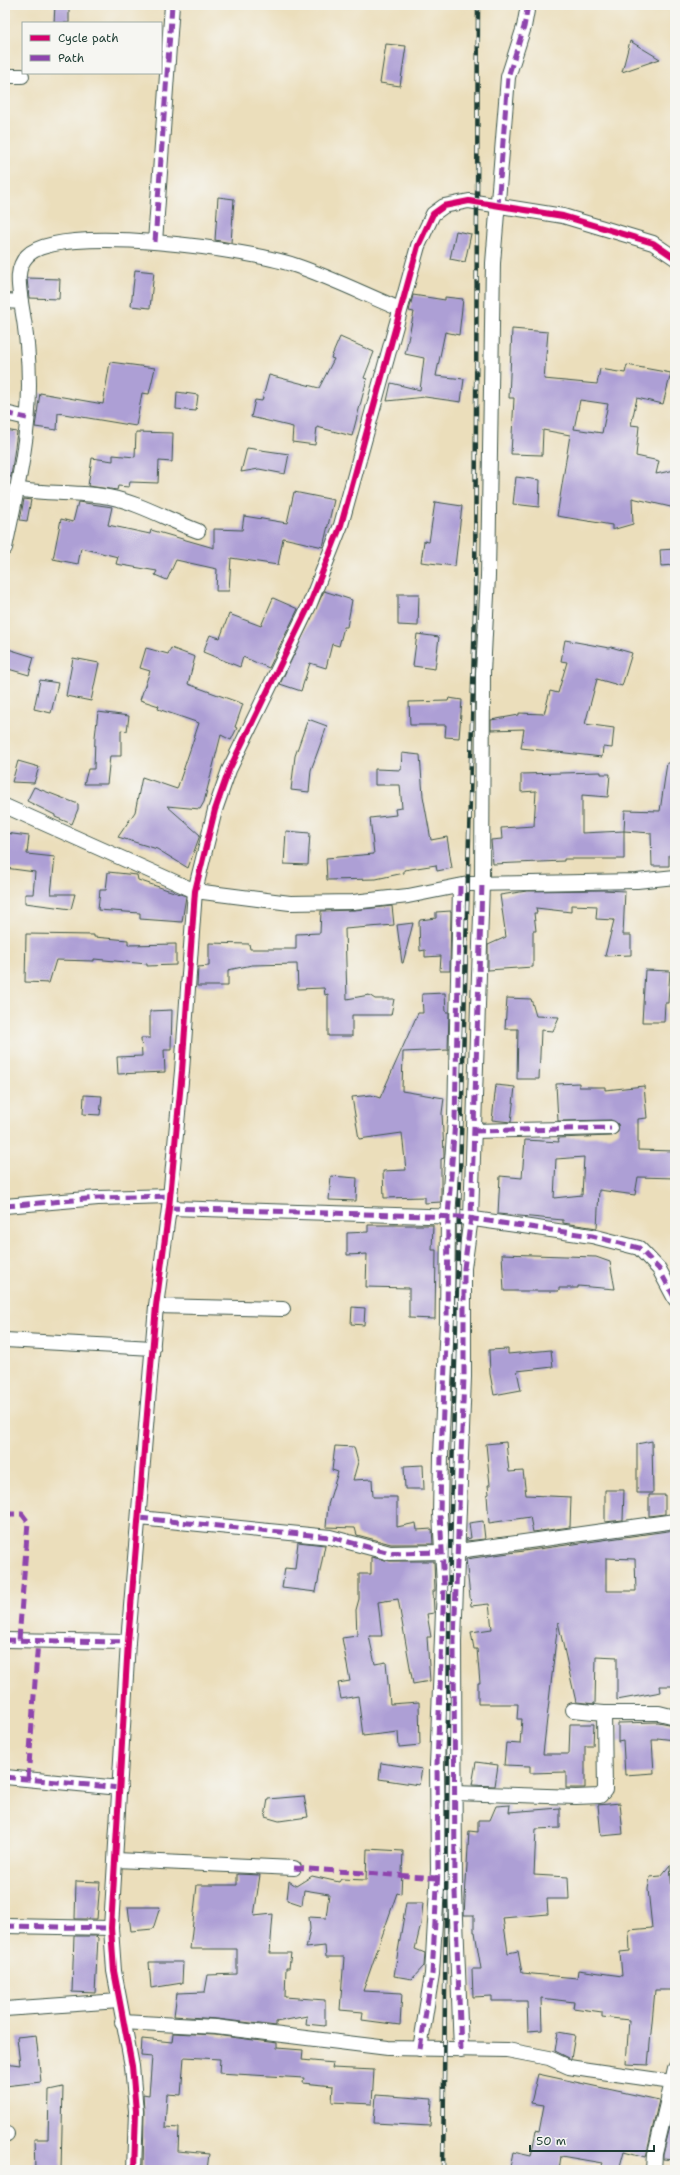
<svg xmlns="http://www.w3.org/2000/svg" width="680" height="2175" font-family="'Shantell Sans',sans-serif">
  <rect width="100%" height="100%" fill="#f6f6f2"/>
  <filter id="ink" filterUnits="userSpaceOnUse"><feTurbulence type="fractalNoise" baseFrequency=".025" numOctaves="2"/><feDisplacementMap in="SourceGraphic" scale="8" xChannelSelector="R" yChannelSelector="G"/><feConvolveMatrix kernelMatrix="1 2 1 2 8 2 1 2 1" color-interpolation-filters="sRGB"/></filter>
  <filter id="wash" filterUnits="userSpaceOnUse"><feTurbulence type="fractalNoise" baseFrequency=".012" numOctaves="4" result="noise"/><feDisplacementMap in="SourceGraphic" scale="16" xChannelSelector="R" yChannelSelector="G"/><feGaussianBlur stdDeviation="0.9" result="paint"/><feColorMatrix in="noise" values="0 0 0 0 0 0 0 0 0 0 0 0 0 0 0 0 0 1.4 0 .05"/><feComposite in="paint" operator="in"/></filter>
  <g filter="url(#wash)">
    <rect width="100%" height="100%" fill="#ebdebb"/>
    <g id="blocks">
      <!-- building -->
      <g fill="#ad9fd5" fill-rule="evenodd">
        <path d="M55,5h14v18h-15z"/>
        <path d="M630,41l30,18 -38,13z"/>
        <path d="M386,44l20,2 -6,40 -20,-3z"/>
        <path d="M218,197l16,2 -3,44 -16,-3z"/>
        <path d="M456,231l15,3 -6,28 -15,-3z"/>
        <path d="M135,270l19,2 -4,36 -19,-2z"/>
        <path d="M27,278l33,1 -1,20 -30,-1z"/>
        <path d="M413,295l32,5v-3l18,2 -4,36 -14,-3 -9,44 28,3 -3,23 -36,-5 -38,4 4,-18 29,7 4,-32 -19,-4 9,-42 -5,-1z"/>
        <path d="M512,329l36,3 -4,47 53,5 3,-15 25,4 2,-8 44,8 -8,31 -26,-6 -6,27 8,1 -3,30 23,5 -3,13 19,-4v38l-43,-10 1,26 -21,6v-5l-55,-9 13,-81 -27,-5 -1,25 -31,-1 3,-56h-5zM580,400l28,4 -6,29 -28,-4z"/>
        <path d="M340,337l34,15 -10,26 3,1 -15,57 -35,-9 -2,18 -23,-3 1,-15 -42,-10 4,-17 7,1 7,-26 50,13 15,-29 -3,-1z"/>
        <path d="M110,362l45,6 -6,26 -7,-1 -6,33 -78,-13 -1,17 -22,-3 5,-34 63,11z"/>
        <path d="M177,392l21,3 -2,16 -20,-2z"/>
        <path d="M5,430l12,2 -6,45 -6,-1z"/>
        <path d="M136,432l37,1 -1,29 -13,-1 -1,22 -28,-1 -1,5 -11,-1 -1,4 -29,-4 4,-28 21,3v-6l22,2z"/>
        <path d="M247,448l42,6 -4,20 -26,-5 -18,3z"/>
        <path d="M516,477l24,3 -1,27 -26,-3z"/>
        <path d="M294,492l40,8 -11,47 -40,-9 -5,27 -47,-7 -2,33h-13l1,-22 -41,-9 -9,20 -12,-5 2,-4 -41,-7 2,-7 -37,-9 -3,16 -25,-5 8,-40 12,3 5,-20 34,5 -4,18 42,9 1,-4 63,18v-19l28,1 2,-14 43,7z"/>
        <path d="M24,499l7,1 -4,21 -7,-1z"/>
        <path d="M435,502l27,4 -7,60 -34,-4 3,-21 5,1z"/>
        <path d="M675,549v16l-14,1 -1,-16z"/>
        <path d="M324,591l28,9 -5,27h-3l-5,19 -7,-2 -6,24 -16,-5 -9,28 -21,-7z"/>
        <path d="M398,594h21l-1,32 -20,-1z"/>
        <path d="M273,598l25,11 -29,59 -26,-11 -3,10 -37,-15 7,-17 10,3 9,-24 32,12z"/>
        <path d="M417,634l22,3 -4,32 -22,-3z"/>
        <path d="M565,640l44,8 2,-1 21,6 -10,33 -25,-7 -12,45 29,4 -2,20 -9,-1 -1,10 -81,-9 3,-19 -33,1v-10l28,-5v-2l25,1 6,-23 8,2 9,-31 -6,-1z"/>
        <path d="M5,648l29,9 -5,18 -24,-7z"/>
        <path d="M146,648l22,6 3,-6 24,9 -7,27 55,20 -8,23 2,1 -6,12 -10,-5 -17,67 -4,7 -33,-3 33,29 -12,33 -31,-19 -39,-12 17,-25 7,-35 35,12 22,-66 -41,-14 1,-3 -19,-6 10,-29 -10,-3z"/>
        <path d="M73,658l26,5 -8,38 -25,-5z"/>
        <path d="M40,680l18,3 -7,30 -17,-4z"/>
        <path d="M449,698l13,2 -3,38 -14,-1 1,-12h-36l-1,-23 39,-1z"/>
        <path d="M98,712l31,4 -2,15 -6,-1v26h-11l-3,28h-23l4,-15h6l1,-32z"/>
        <path d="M308,719l19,7 -16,44 -2,22 -18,-2 4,-34z"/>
        <path d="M402,753l18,2 3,41 8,44 16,-3 5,31 -15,3 -1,-6 -32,5v3l-28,6 -49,1 -1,-22 48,-4 -4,-36 26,-3 -1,-6 7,-1 -2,-23h-25v-16l26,1z"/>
        <path d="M18,761l21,6 -5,16 -22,-1z"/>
        <path d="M667,763h8v91l-6,1v11h-17l-1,-33 -27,-2 1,-21 35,1z"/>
        <path d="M601,772v2h9l-2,23 -26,-2v38l42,-2v28h-60v2l-71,3 -2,-24 11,-1 -1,-11 33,-2 2,-35 -15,1v-18z"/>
        <path d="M34,787l44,17v5l-6,15 -17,-7v-2l-28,-14z"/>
        <path d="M286,831l24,2 -2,32 -24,-1z"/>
        <path d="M5,833l24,3 -2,18 28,3 -4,37h24l-4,15 -46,-6v-9h8l2,-22 -30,-4z"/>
        <path d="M108,872l29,3 1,5 48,16 -4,26 -42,-3v-6l-42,-3 2,-20h6z"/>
        <path d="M603,890l22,1 -2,44h8v20l-26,1 9,-36 -18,-1 1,-13 -26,-1v7l-35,-4 1,5h-3l2,18h-3v36l-45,3v-25l18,-8 -6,-42 27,-4z"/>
        <path d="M392,906l2,19 -49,4 2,70 22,-4 6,4h19l-3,16h-39v21h-24v-42l-3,1 -1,-7 -26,1 -1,-25 -45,1 -24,5v16h-31l1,-19 11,-1v-23l40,1 1,5h46v-15l24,-1 1,-22 33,-1z"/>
        <path d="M451,911l-1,60h-10l1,-15 -16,1v-7l-5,1 -1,-29 1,-2 16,-2v-6z"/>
        <path d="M413,923l-10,40h-1l-5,-38z"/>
        <path d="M26,934l68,1v2l34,3v5l48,-1v21l-29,1v-2l-53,-5v2l-38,-1 -7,23 -24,-1z"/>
        <path d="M645,970l25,1 -2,32h-3l-1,19h-22z"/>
        <path d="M445,993l1,19h3l-1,38 -45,2 -1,39 42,7 -2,15 2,40v5l-3,1v43l-16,1v-6l-41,1 -1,-27 23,-1 -4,-37 -43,6 -7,-42 19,-2 9,3 38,-85h5l-1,-19z"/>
        <path d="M507,998l24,1 5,17 23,1 -6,14 -12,-1 -2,49h-22l1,-50h-13z"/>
        <path d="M172,1010l-1,40h-7l1,22 -47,2 -1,-17 25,-1 -1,-18h9v-27z"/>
        <path d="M579,1083v4h26v3l39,-4 3,32 -9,1v31l37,1v27l-37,-1 -3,18 -36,-5 -2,38 -34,-5v-3l-65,-6 2,-38 22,2 3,-38 34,2 -1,-4 53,-2 7,-4v-8l-7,-4 -53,1 -2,-37zM584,1157l-2,38 -28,3 2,-39z"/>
        <path d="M496,1085l19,2 -4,35 -19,-2z"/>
        <path d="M84,1095l18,1 -2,19 -17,-1z"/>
        <path d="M331,1176l26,2 -1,23 -27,-1z"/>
        <path d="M368,1225h65l-1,25h4l-1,69 -26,-1v-30l-43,-1 1,-33 -20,1v-22l21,-1z"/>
        <path d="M502,1254l94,3 14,5 5,27 -37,-3v2h-19v3h-55z"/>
        <path d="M352,1307l13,1 -1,17 -13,-1z"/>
        <path d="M508,1349v5l43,-4 2,17 -36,4 4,19 -27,5 -4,-21 -1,-24z"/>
        <path d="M652,1441l1,52h-16v-49z"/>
        <path d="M506,1442l3,30 14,-1 3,24 45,2 -1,30 -37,5 -3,-15 -41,6 -2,-28 2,-1 -1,-9h2l-4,-41z"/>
        <path d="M335,1446l19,1 4,15 -5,18 19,-1 1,18h24v30l19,-4 1,7 15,-1 1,15h-42l-34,-9 -2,-7 -29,-1 2,-22 10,-33 -6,-2z"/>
        <path d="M423,1465l1,24h-19l-1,-23z"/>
        <path d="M605,1490h19l-1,30 -18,2z"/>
        <path d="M649,1495h16v19l-16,2z"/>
        <path d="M483,1521l2,18 -19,2v-2l5,-1 -2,-15z"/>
        <path d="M675,1530v156h-15l1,6 -44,8v-43l-21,-1 -1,48 -19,-2 -18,-80 -15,132h26l1,-30h24l-1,22h-8v42h-19v-16l-36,1v-7l-26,-1 2,-22 14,1 2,-25h-5l1,-15h-40v-21h2l-3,-34h-3l-3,-17 21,-3 -3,-25 -18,2 -5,-47zM606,1558l29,1 1,32h-30z"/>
        <path d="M298,1542l27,3 -9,47 -34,-4 3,-20 10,1z"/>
        <path d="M371,1557l19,4h44l1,30h-2l1,22 -7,1 4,23h-4l3,44 -17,3 -15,-85 -20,3 4,34h-13l6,28 11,-2 4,42 29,-2 1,43 -21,2 -1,-15 -35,4 -5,-40 -17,3 -3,-16 12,-2 -8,-43 15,-2 -1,-26 3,-11v-25h12z"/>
        <path d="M658,1722l17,3v15l-18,-2v2h-5l2,33 -29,2 -2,-34 -5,1v-19z"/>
        <path d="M476,1762l22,3 -3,21 -23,-1z"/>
        <path d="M381,1763l41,6 -3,16 -40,-6z"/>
        <path d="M304,1796l4,21 -29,4 -14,-4 3,-18z"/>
        <path d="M620,1803l3,31 -22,2 -3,-31z"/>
        <path d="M510,1805l-1,7 51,-4v20l-24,1 -2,46 34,2 1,22h-22l1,15 -45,4 5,35 10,-2 4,22 55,5 1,-8 44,6 -2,-24 10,-1 -1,-21 23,-2 -4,-39 2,-12 11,-1 9,-11 5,63v62h-20l-7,75 -22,-1 3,-44 -27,-3v-5l-29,-4 1,-6 -33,-4 1,32 -14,1 -1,-30h-35v-5l-19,1 -1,-28h9l-6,-37h-1v-17h-10l5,-84 9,1v-12h12l6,-14z"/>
        <path d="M367,1849l36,2 -2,43 -4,-1 -34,98 39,2 -2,32 -38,-5 1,-8 -23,-2 4,-53h-18l-1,-11 -19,2 4,-19 -1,-12 17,1 3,-24 -25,-4 -2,15 -15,-5 2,-19 7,5 16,-10 27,6 2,-3 25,1z"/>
        <path d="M237,1874l23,1 -6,41 19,-2 -3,39h21l-2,15h-3l-1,29 40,3v26l-19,-2 1,-8 -31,6v4l-59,-7 -43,-3 3,-23 28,-1 3,-17 29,-1v-25h-47l7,-64h40z"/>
        <path d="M76,1881l24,1 -3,37h-22z"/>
        <path d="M406,1903h17l-2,21 -6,25 10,4 -1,13 -12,13 -18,-3z"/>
        <path d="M128,1907h32l-7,22 -22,2z"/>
        <path d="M74,1936h22l2,2 -3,55 -23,-1z"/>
        <path d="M149,1962h34l-1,21 -31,5z"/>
        <path d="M558,2032l17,3 -4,24 -16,-8z"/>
        <path d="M173,2033l42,2 62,8v5l26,2 -1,10 31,3 -1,5 42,2 -2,34 -40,-2 1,-16 -30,-3 1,-5 -85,-5 1,-14 -36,-2 -3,38 -14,-1 -2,33 14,1 -1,23 31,3 -2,16 -64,-2 1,-57 -1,-17 6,1 3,-38 -11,-1 1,-17 30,3z"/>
        <path d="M36,2035l5,47 -36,4v-23l15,2 -3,-28z"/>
        <path d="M538,2074l121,26 -13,57 -22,-6 -5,19 -19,-2 2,-5 -41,-7 -2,14h-35l-14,-3 3,-15 18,4 5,-25 3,1 5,-27 -13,-2z"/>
        <path d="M63,2087l-2,83h-26l-1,-31h14l1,-49z"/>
        <path d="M376,2095l56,4 -2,27 -56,-3z"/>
        <path d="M675,2106v54l-12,-1v-4z"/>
      </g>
    </g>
  </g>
  <g filter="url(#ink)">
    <use href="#blocks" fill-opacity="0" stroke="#3e5548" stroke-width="1"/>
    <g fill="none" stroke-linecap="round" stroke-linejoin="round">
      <!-- street casing -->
      <g stroke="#3e5548" stroke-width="16">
        <g id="street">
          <path d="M5,76h17"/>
          <path d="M155,242l17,-237"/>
          <path d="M5,301l16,1c5,27 8,55 8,83 0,55 -13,109 -24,163"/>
          <path d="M21,302c-2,-16 -6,-33 6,-46 32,-34 226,-6 270,10 35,12 69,29 103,43"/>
          <path d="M5,413l22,5"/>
          <path d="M16,489c31,6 62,2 93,8 31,6 59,23 89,34"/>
          <path d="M5,806l190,85 95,12 63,-1 55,-6 60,-12 169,-3 38,-4"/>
          <path d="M474,1131l137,-3"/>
          <path d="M5,1206l93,-8 72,-2"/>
          <path d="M169,1208l291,9 132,19 47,12 20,21 16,30"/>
          <path d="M156,1306l127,3"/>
          <path d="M5,1340l148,8"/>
          <path d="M139,1518l191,19 60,16 53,-1"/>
          <path d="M458,1551l217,-30"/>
          <path d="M5,1640l123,2"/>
          <path d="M573,1710l31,3h55l16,4"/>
          <path d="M5,1777l115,11"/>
          <path d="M454,1793l122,4 24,-1 5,-6 -1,-77"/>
          <path d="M116,1860l178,8"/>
          <path d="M5,1926l106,2"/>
          <path d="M5,2009l114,-8"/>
          <path d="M122,2022l94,5 172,21 119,2 42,8 20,9 19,3 84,12 -17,72 -1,16"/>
          <path d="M420,2049l12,-75 6,-104 -1,-105 7,-180 -4,-71 1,-59 6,-134 1,-104 7,-97 5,-234"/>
          <path d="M461,2050l-6,-158 -1,-251 10,-264v-109l7,-50 11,-334 1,-211 5,-97 5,-313 15,-186 16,-50 4,-22"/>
          <path d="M675,2068l-3,14h3"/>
          <path d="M5,2135l2,-1"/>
          <path d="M134,2170l2,-59 -4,-45 -18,-95 -3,-43 17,-286 28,-336 13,-98 13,-137 13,-180 20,-81 14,-40 80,-164 32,-81 77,-279 15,-32 11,-8 25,-5 94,15 90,27 22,15"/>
        </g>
      </g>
      <!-- street -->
      <use href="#street" stroke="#fff" stroke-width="14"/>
      <!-- rail casing -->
      <g stroke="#1f3d34" stroke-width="4.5">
        <path id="rail" d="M443,2170l7,-619 25,-941 3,-605"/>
      </g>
      <!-- rail -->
      <use href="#rail" stroke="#f6f6f2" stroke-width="3" stroke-dasharray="9" stroke-linecap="butt"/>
      <!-- quiet -->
      <g stroke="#8e44ad" stroke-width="5" stroke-dasharray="10 5" stroke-linecap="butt">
        <path d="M500,206h-2l10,-129 16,-50 4,-22"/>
        <path d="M155,242l17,-237"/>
        <path d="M5,413l22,5"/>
        <path d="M474,1131l137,-3"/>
        <path d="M5,1206l93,-8 72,-2"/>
        <path d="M169,1208l291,9 132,19 47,12 20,21 16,30"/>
        <path d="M5,1514h17l6,8 -9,118"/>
        <path d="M139,1518l191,19 60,16 53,-1"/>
        <path d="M5,1640l123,2"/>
        <path d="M5,1777l115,11"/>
        <path d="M28,1779l10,-139"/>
        <path d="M294,1868l143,10"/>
        <path d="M5,1926l106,2"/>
        <path d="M420,2049l12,-75 6,-104 -1,-105 7,-180 -4,-71 1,-59 6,-134 1,-104 7,-97 5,-234"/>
        <path d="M461,2050l-6,-158 -1,-251 10,-264v-109l7,-50 11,-334"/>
      </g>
      <!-- cycleway casing -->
      <g stroke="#f6f6f2" stroke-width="8">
        <path id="cycleway" d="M134,2170l2,-59 -4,-45 -18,-95 -3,-43 17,-286 28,-336 13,-98 13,-137 13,-180 20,-81 14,-40 80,-164 32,-81 77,-279 15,-32 11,-8 25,-5 94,15 90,27 22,15"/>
      </g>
      <!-- cycleway -->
      <use href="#cycleway" stroke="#d6006c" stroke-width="6"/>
    </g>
  </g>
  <!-- margin -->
  <rect width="680" height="2175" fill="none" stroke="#f6f6f2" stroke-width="20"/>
  <!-- legend -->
  <rect x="22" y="22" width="140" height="52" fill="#f6f6f2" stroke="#a0aca6"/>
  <rect x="30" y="35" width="20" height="6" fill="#d6006c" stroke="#a0aca6"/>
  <text x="58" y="42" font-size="12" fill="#1f3d34">Cycle path</text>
  <rect x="30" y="55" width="20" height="6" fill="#8e44ad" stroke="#a0aca6"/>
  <text x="58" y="62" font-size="12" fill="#1f3d34">Path</text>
  <!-- scale -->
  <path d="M530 2145v6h124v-6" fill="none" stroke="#1f3d34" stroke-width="2"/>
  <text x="536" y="2145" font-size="12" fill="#1f3d34" stroke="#f6f6f2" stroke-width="3" paint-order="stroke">50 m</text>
</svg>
